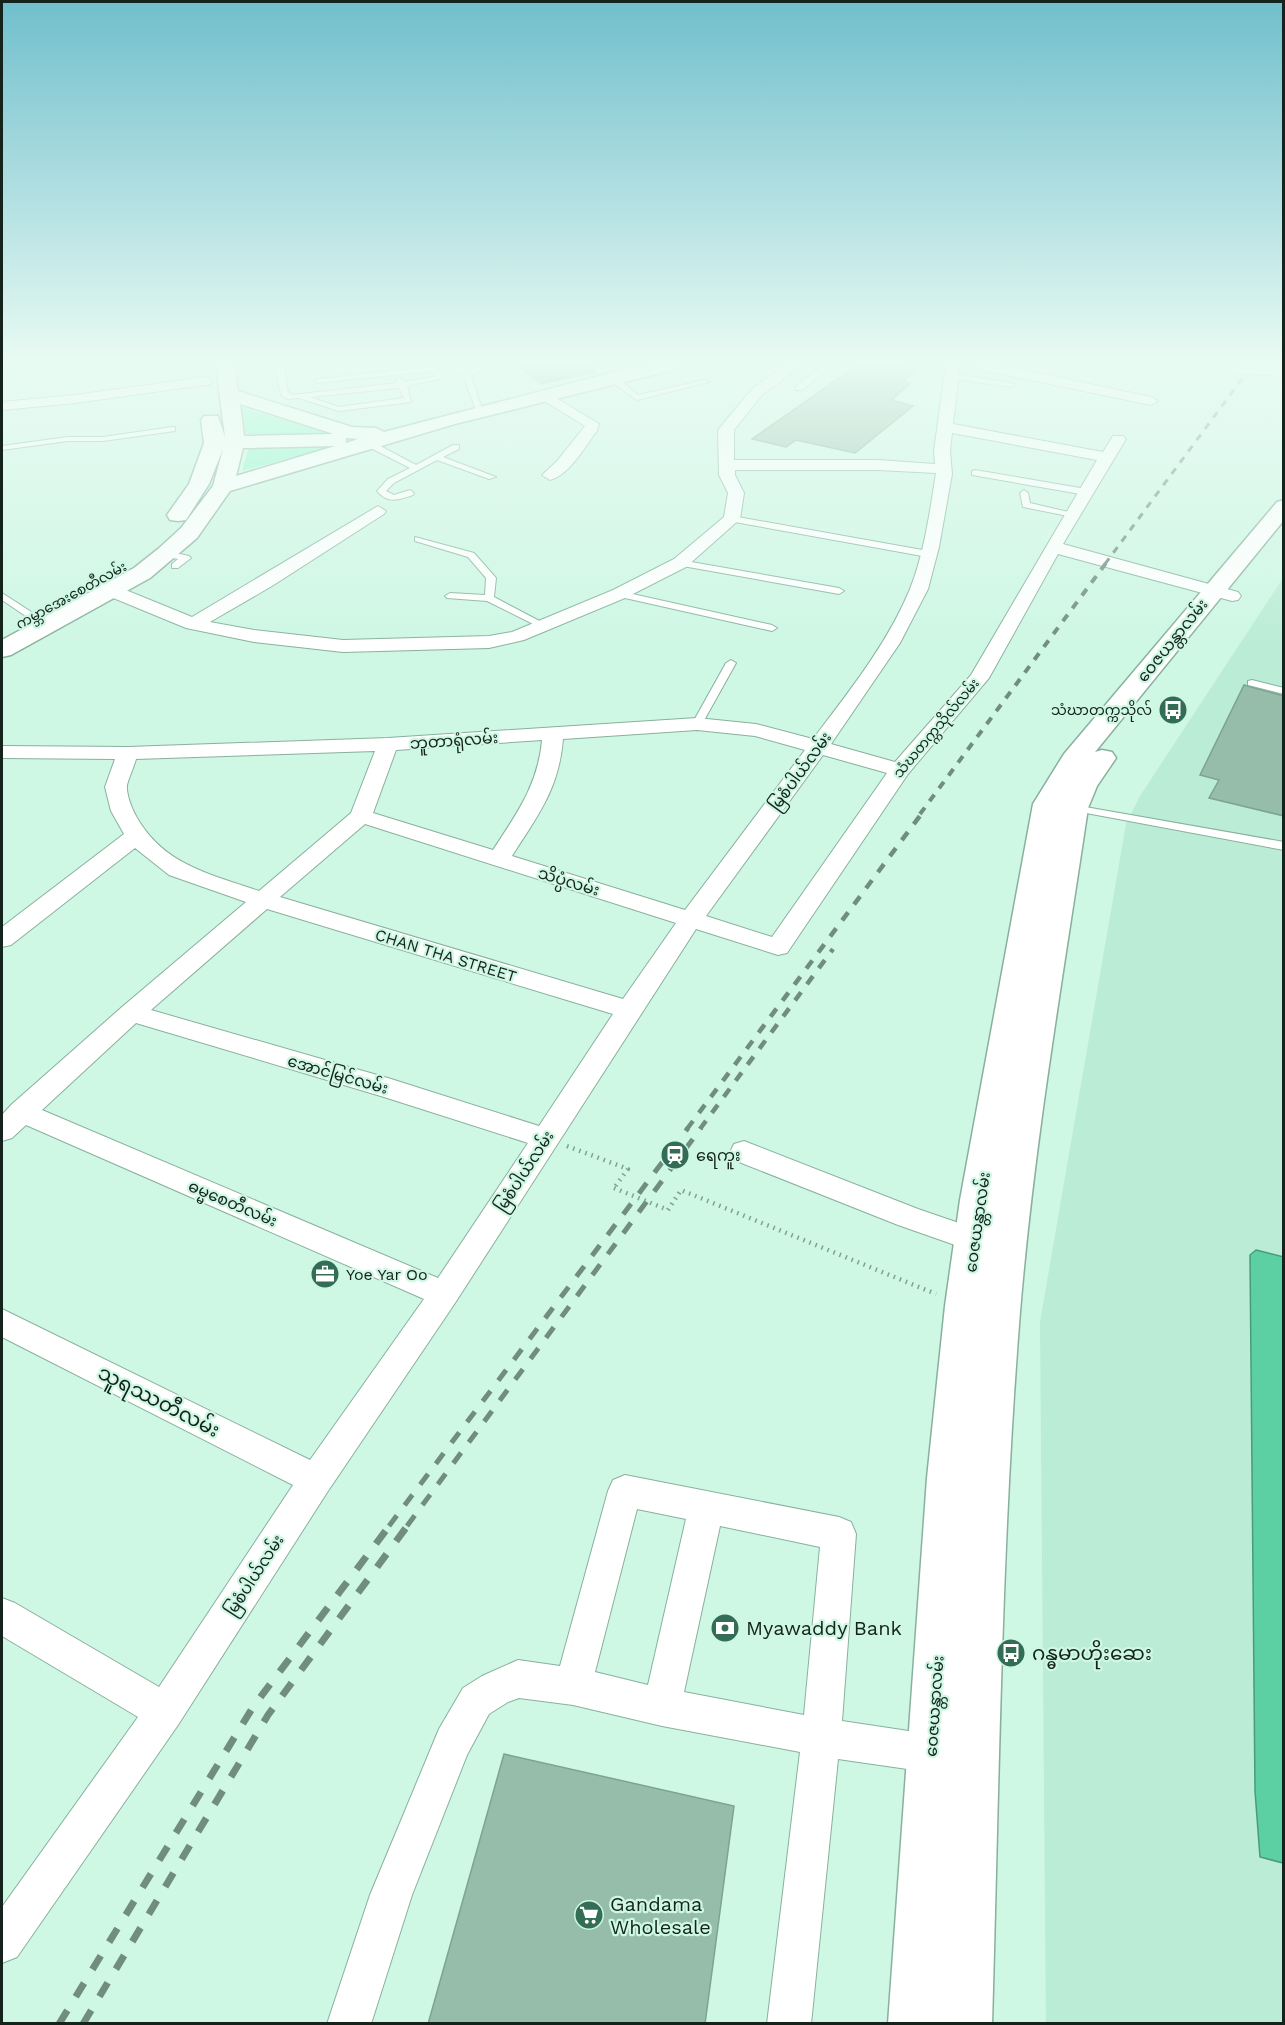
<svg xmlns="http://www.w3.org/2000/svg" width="1285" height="2025" font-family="'Work Sans','Noto Sans Myanmar',sans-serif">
  <rect width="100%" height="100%" fill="#cef7e4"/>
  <!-- built -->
  <path fill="#bbecd5" d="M1283,578v1445l-237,1 -6,-702 86,-498 14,-28z"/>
  <!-- green -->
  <g fill="#86f7c8">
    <path d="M241,407l97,29 -92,-2z"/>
    <path d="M340,444l-98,27 7,-25z"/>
  </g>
  <!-- water -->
  <path fill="#5dd0a3" stroke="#479c7a" stroke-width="1.5" d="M1256,1250l28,7 -1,606 -23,-6 -5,-66 -5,-536z"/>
  <!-- building -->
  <g fill="#95bdaa" stroke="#7da391" stroke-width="1.5">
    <path d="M517,364h77v8l-53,12z"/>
    <path d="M859,364h32l26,6 -14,11 7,2 -18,17 21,6 -58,47 -59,-13 -10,7 -34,-8z"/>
    <path d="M1244,685l40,11v120l-75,-18 10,-18 -19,-5z"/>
    <path d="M504,1754l230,52 -29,218h-277z"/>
  </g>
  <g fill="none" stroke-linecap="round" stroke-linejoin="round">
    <!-- service casing -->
    <g stroke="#89b09e" stroke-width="2">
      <g id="service">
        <path d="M2,364h22l-22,4z"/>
        <path d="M275,364h8l5,28 4,3 106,-12 -2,-4 4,-2 5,5 30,-5 -5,-6 -114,12 -1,-2 4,-2 112,-12 8,2 4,9 -36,8 4,16 -72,9 -40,-13 -11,1 -7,-4zM399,388l5,10 -65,9 -29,-10z"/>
        <path d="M459,364h7l3,8 10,-8h8l-16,13 12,35 -7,-2z"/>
        <path d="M826,364h8l-32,26h-6v-4z"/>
        <path d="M933,364h18l6,3 -4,2z"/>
        <path d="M952,374l60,9 4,2 -4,2 -63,-9v-4z"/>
        <path d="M609,376h6l23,19 67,-15 4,2 -72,18 -28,-20z"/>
        <path d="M172,427h3v4l-72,10h-35l-66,9v-4l66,-9h35z"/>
        <path d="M363,440h6l47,25 37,-20h6v4l-16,8 53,20 -7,2 -52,-19 -43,23 -8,8 8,4 16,-5 4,3 -1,2c-14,5 -25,9 -36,-4l11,-12 22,-11 -47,-24z"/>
        <path d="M975,470l111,19 4,3 -4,3 -114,-20v-4z"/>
        <path d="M1024,490l4,3 2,10 47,11 -4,3 -50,-10 -3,-14z"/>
        <path d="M732,516l196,35 5,3 -5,3 -199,-36 -1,-2z"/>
        <path d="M415,537l59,16 22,25 -2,19 55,29 -8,2 -54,-27 -40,-3 -2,-2 5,-3 35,2 1,-17 -18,-21 -53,-16z"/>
        <path d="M166,551l23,5 2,2 -13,10h-6v-4l6,-5 -15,-3 -2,-2z"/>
        <path d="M680,560l159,28 5,3 -5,3 -162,-29 -2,-2z"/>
        <path d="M619,591l153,34 5,3 -5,3 -156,-35v-4z"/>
        <path d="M2,593l34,22v4h-6l-28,-19z"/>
        <path d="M731,660l5,3 -34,61 -5,3 -4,-1 -1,-2 34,-61z"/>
        <path d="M1252,680l32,8v6l-36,-9v-4z"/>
        <path d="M1074,805l210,37v8l-214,-40 -2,-2 2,-2z"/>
      </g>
    </g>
    <!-- minor casing -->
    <g stroke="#89b09e" stroke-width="2">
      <g id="minor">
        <path d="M787,364h17l-42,31 -28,35v30h144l57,4 -1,-13 12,-87h14l-7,60 150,28 10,-16h10l3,3 -63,105 175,48 3,4 -3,4 -6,1 -174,-47 -69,124 -81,96 -121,179 -9,2 -82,-26 -241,374 -127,188 -150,234 -161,232 -15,6v-56l136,-190 -136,-81v-38l13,5 144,84 134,-202 -291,-148v-28l308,151 114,-161 -398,-174 -14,13 -10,3v-26l9,-10 111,-98 124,-105 -77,-27 -34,-27 -124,97 -9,2v-20l122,-93 -13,-23 -6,-24 10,-28 -113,-1v-12l126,1 260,-9 309,-20 59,6 57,15c35,-46 75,-96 97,-150 14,-35 20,-78 26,-116l-58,-3h-143v5l9,18 -4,26 -54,48 -61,31 -101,42 -35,8 -146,4 -89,-10 -68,-14 -97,-40 -3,-4 3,-4h12l91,37 186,-111 8,5 -2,3 -112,72 -62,36 44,8 89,10 146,-4 23,-4 101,-42 61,-31 50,-42 4,-24 -9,-18 -1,-45 34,-41zM952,433l145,27 -126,215 -76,87 -64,-18 69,-101 28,-54 11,-42 13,-73 -2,-23zM697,730l58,6 50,14 -120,160 -173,-54c26,-41 47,-67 51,-117zM542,740c-4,45 -25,73 -49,110l-120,-37 23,-63zM375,751l-24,62 -92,78c-49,-17 -96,-26 -123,-75 -4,-7 -10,-22 -9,-31 2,-8 7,-18 9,-26zM823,755l64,18 -115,164 -66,-21zM365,824l311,99 -53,76 -343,-102zM267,909l346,105 -74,112 -148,-47 -240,-69zM136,1023l248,74 144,46 -90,135 -396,-168z"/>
        <path d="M965,364h30l156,33 7,4 -7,4 -179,-37z"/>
        <path d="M206,377l7,4 -2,3 -136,19 -73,7v-8l73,-7z"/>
        <path d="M543,390l56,34 -2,7c-12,15 -27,44 -47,49l-8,-5 15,-14 28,-35 -47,-29 -2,-3z"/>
        <path d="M744,1141l174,68 67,23 5,8 -5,8 -10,4 -77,-27 -164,-65 -4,-8 4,-8z"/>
        <path d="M625,1475l214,42 12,5 5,12 -14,187 100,15 14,5 5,14 -5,14 -14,5 -104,-15 -27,265h-44l33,-272 -138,-26 -89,-21 -54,-7 -11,4 -19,12 -22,41 -55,140 -41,129h-44l43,-129 69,-166 24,-41 19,-12 36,-16 42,6 48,-175 5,-11zM637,1509l49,10 -38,166 -53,-13zM720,1526l100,21 -16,168 -120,-23z"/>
      </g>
    </g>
    <!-- primary casing -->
    <g stroke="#89b09e" stroke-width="3">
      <g id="primary">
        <path d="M216,364h18l4,27 114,36 24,1 8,4 234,-61 31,-7h35l-3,4 -226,56 -225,67 -33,47 -47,40 -139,77 -9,2v-17l132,-72 24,-19 23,-21 32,-42 10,-37 -14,35 -23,36 -8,1 -8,-1 -3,-5 22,-31 15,-41 -3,-23 3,-4h14l7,21zM240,404l94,30 -90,2zM346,438l12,1 -12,4zM335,446l-99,30 7,-28z"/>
        <path d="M1284,500v20l-189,232 7,-2 10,2 4,6 -19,28 -9,22c-25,168 -54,335 -68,504 -19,237 -21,475 -28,712h-104l39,-546 18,-172 15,-106 73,-396 31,-50 213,-252z"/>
      </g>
    </g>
    <!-- path -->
    <g stroke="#81a091" stroke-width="4.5" stroke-dasharray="1.5 5" stroke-linecap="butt">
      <path d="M567,1146l61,23 -14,19"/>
      <path d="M668,1210l13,-20 255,104"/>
    </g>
    <!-- service -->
    <use href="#service" fill="#fff" fill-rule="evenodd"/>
    <!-- minor -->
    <use href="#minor" fill="#fff" fill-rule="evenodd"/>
    <!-- primary -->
    <use href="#primary" fill="#fff" fill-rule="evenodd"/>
    <!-- rail-far4 -->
    <path stroke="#718d80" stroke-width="3" stroke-dasharray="7 7" stroke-linecap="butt" d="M1105,564l148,-200"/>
    <!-- rail-far3 -->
    <path stroke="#718d80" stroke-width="4" stroke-dasharray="8 8" stroke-linecap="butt" d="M920,814l186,-251"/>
    <!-- rail-far2 -->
    <g stroke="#718d80" stroke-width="4.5" stroke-dasharray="10 10" stroke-linecap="butt">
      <path d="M687,1129l235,-316"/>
      <path d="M700,1129l133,-180"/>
    </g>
    <!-- rail-far1 -->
    <g stroke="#718d80" stroke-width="5" stroke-dasharray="13 13" stroke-linecap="butt">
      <path d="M389,1526l299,-398"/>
      <path d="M407,1526l294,-398"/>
    </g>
    <!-- rail -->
    <g stroke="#718d80" stroke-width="7" stroke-dasharray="16 16" stroke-linecap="butt">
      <path d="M59,2024l194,-317 137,-182"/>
      <path d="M83,2024l185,-309 140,-190"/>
    </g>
    <!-- primary-bridge casing -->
    <g stroke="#89b09e" stroke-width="22" stroke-linecap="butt">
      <path id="primary-bridge" d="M1245,364l39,2"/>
    </g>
    <!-- path-bridge -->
    <path stroke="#81a091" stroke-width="4.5" stroke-dasharray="1.5 5" stroke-linecap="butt" d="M614,1188l54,22"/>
    <!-- primary-bridge -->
    <use href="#primary-bridge" stroke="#fff" stroke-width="20"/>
  </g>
  <!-- sky -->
  <linearGradient id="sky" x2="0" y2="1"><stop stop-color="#70bfcc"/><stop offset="0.56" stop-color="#e9fbf3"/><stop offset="1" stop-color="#e9fbf3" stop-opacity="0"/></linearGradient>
  <rect width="1285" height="648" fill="url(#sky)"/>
  <!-- icons -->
  <defs>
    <g id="bus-disc" transform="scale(1.5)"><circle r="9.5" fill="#336d55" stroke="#cef7e4"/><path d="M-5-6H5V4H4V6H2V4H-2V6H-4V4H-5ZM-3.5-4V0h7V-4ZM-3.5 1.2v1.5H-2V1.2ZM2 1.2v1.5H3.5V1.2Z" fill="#fff"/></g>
    <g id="station-disc" transform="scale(1.5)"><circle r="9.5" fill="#336d55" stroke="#cef7e4"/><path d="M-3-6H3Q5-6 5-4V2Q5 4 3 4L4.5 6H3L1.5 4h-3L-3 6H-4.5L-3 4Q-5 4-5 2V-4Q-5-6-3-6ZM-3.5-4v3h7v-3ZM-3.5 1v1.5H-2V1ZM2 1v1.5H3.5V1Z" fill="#fff"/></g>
    <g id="office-disc" transform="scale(1.5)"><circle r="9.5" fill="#336d55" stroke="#cef7e4"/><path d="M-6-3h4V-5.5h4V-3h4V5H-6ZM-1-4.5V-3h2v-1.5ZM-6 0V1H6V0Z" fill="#fff"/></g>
    <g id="bank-disc" transform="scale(1.5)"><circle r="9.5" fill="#336d55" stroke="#cef7e4"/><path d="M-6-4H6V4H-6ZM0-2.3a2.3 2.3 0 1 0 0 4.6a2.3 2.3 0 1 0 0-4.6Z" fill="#fff"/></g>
    <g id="supermarket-disc" transform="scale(1.5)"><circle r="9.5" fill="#336d55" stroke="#cef7e4"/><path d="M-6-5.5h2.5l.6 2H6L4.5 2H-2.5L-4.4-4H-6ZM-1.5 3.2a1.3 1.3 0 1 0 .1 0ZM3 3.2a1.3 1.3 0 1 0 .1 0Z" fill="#fff"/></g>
  </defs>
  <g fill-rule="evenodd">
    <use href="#bus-disc" x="1173" y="710"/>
    <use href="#station-disc" x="675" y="1155"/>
    <use href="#office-disc" x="325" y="1274"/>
    <use href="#bank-disc" x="725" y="1628"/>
    <use href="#bus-disc" x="1011" y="1653"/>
    <use href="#supermarket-disc" x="589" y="1915"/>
  </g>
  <g text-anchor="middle" stroke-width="4.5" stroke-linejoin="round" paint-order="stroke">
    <!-- far-street labels -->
    <g font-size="14" fill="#14231c" stroke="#cef7e4">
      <text transform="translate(71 595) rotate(-29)" y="5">ကမ္ဘာအေးစေတီလမ်း</text>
      <text transform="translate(936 728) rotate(-50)" y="5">သံဃတက္ကသိုလ်လမ်း</text>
    </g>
    <!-- far-poi labels -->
    <g font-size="14" fill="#14231c" stroke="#cef7e4" text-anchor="end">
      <text x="1152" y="715">သံဃာတက္ကသိုလ်</text>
    </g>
    <!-- street labels -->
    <g font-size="16" fill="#14231c" stroke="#cef7e4">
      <text transform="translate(1172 640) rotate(-51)" y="6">ဝေဇယန္တာလမ်း</text>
      <text transform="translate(454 740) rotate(-4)" y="6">ဘူတာရုံလမ်း</text>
      <text transform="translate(800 771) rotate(-54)" y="6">မြစံပါယ်လမ်း</text>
      <text transform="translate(569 881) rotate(17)" y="6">သိပ္ပံလမ်း</text>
      <text transform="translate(446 955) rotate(17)" y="6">CHAN THA STREET</text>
      <text transform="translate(338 1074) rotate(16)" y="6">အောင်မြင်လမ်း</text>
      <text transform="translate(524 1171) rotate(-57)" y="6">မြစံပါယ်လမ်း</text>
      <text transform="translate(233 1203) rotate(23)" y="6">ဓမ္မစေတီလမ်း</text>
      <text transform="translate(977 1222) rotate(-82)" y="6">ဝေဇယန္တာလမ်း</text>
      <text transform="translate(254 1575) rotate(-57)" y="6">မြစံပါယ်လမ်း</text>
      <text transform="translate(934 1706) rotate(-86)" y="6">ဝေဇယန္တာလမ်း</text>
    </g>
    <!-- poi labels -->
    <g font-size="16" fill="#14231c" stroke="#cef7e4" text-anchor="start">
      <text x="696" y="1161">ရေကူး</text>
      <text x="346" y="1280">Yoe Yar Oo</text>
    </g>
    <!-- near-street labels -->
    <g font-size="20" fill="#14231c" stroke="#cef7e4">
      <text transform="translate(159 1401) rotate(27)" y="7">သူရဿတီလမ်း</text>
    </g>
    <!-- near-poi labels -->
    <g font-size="20" fill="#14231c" stroke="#cef7e4" text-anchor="start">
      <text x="746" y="1635">Myawaddy Bank</text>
      <text x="1032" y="1660">ဂန္ဓမာဟိုးဆေး</text>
      <text x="610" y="1911">Gandama<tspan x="610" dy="23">Wholesale</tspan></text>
    </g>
  </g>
  <!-- border -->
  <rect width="1285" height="2025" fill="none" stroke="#14231c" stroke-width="6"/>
</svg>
